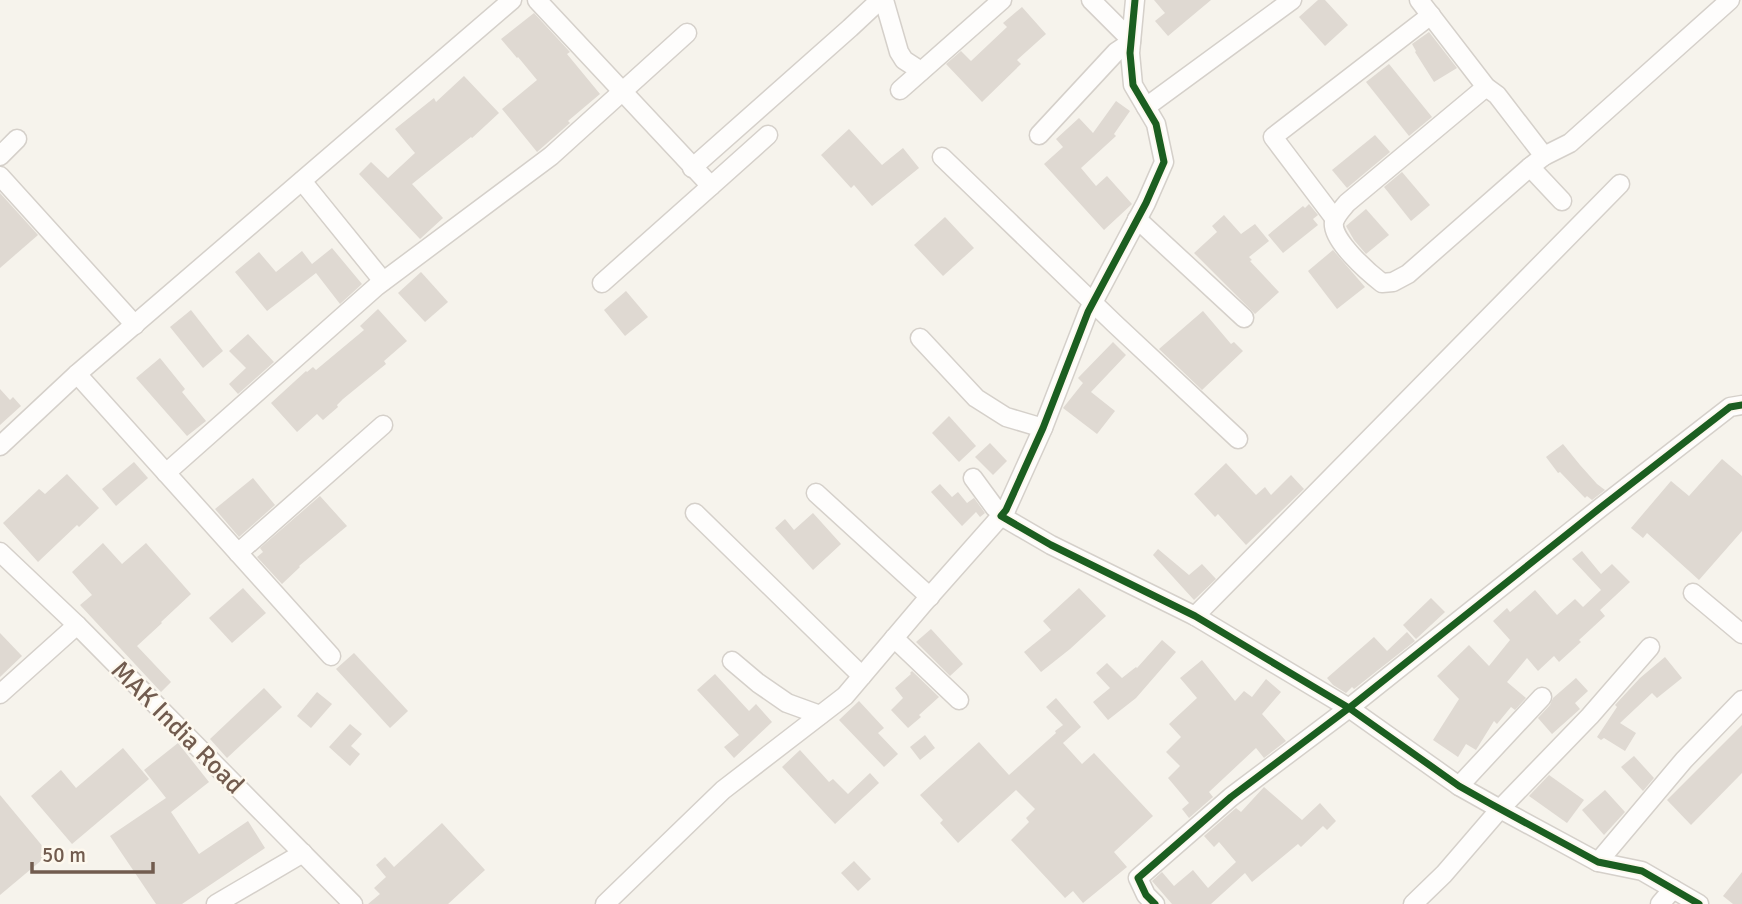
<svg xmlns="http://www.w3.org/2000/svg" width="1742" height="904" font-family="Signika,sans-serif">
  <rect width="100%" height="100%" fill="#f6f3ec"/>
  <!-- building -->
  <g fill="#dfd9d2">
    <path d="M1154,0h57l-43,36 -13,-15 10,-8z"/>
    <path d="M1318,0h7l23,25 -23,21 -26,-29z"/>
    <path d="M1022,7l24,27 -29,26 4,4 -39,38 -36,-38 15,-13 10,10 36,-34 -4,-4z"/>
    <path d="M534,13l36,39 -3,2 33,40 -32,27 2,2 -33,29 -35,-43 35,-29 -19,-23 -1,1 -16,-19z"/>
    <path d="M1429,32l28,36 -23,14 -19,-30 1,-1 -4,-7z"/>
    <path d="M1389,64l43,53 -23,19 -43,-54z"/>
    <path d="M464,76l35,37 -27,25 -1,-1 -59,47 31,34 -23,21 -61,-65 12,-12 17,16 27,-25 -20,-24 39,-31 2,4z"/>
    <path d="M1116,101l14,10 -16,23 2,2 -35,32 15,18 11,-10 25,28 -28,26 -60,-66 19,-17 -7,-8 23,-21 14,15z"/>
    <path d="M849,129l33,36 21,-17 16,20 -47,38 -18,-21 -3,3 -30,-33z"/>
    <path d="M1375,135l15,17 -43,36 -15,-18z"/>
    <path d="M1402,172l28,33 -19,16 -27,-34z"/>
    <path d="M0,193l38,42 -38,33z"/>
    <path d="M1309,204l9,11 -5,4 5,6 -35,28 -15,-18 35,-29 2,2z"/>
    <path d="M1366,209l23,26 -23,19 -12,-14 -8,-14z"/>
    <path d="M1224,215l17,19 14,-10 14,17 -20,16 3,3 -2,1 29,31 -24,22 -61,-61 23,-21 -5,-6z"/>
    <path d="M945,217l29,31 -31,28 -29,-31z"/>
    <path d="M332,248l30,36 -22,20 -24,-31 -49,38 -32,-39 24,-20 17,20 26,-21 10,13z"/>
    <path d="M1333,250l32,37 -28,22 -29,-38z"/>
    <path d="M421,272l27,30 -23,20 -27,-29z"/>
    <path d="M626,291l22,26 -23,19 -21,-26z"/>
    <path d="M378,309l29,32 -23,20 2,3 -43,35 -6,6 1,2 -15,13 -6,-6 -20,18 -26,-29 35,-32 1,1 6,-5 3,3 48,-40 -4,-4z"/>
    <path d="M191,310l32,41 -20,17 -33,-41z"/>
    <path d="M1203,311l28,33 3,-2 9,9 -41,39 -43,-41z"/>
    <path d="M248,334l26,28 -36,32 -9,-10 17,-16 -17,-17z"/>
    <path d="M1113,342l13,13 -35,37 24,19 -18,23 -34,-26 20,-25 -5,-5z"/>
    <path d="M160,358l25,31 -3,3 24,29 -19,15 -51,-58z"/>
    <path d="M0,389l10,11 3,-3 8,9 -21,19z"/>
    <path d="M949,416l27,30 -17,16 -27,-29z"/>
    <path d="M990,443l17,18 -14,14 -18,-18z"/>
    <path d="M1563,444l17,21 17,19 8,6 -13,10 -5,-4 -2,2 -25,-26 -2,1 -12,-16z"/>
    <path d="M1722,459l20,17v55l-43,49 -52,-47 -4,5 -12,-10 40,-47 18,15z"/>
    <path d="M134,462l14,16 -32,28 -14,-17z"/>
    <path d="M1226,463l30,32 9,-8 6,8 20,-20 13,14 -58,56 -28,-31 -3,3 -21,-23z"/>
    <path d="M67,474l32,34 -20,19 -2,-2 -39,37 -35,-39 36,-34 6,5z"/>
    <path d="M253,478l22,27 -36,32 -24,-28z"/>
    <path d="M940,484l12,13 6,-5 9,11 7,-5 11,15 -5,4 -4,-5 -14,14 -31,-34z"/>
    <path d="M320,496l27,30 -48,40 1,1 -18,17 -25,-27 6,-5 -3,-4z"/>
    <path d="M813,513l28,31 -28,26 -38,-42 10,-9 9,11z"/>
    <path d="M103,543l19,21 24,-21 45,51 -30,28 1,1 -25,23 34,36 -10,10 -81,-87 12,-10 -20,-23z"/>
    <path d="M1158,549l31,26 13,-11 14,15 -22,21 -41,-45z"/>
    <path d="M1582,551l19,23 11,-10 18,18 -30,28 5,6 -26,24 2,2 -22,20 -5,-6 -16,15 -11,-13 -20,24 19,16 -11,12 -4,-3 -14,17 -3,-3 -18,29 -10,-6 -8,13 -25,-17 26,-41 -22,-23 32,-31 20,21 21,-26 -17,-19 14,-13 3,4 25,-22 22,25 18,-16 8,8 18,-17 -29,-31z"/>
    <path d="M243,588l23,25 -34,30 -23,-25z"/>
    <path d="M1079,588l27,28 -36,33 -29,23 -17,-20 27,-22 -8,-9z"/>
    <path d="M1431,598l14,14 -29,27 -13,-14z"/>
    <path d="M931,629l32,35 -13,12 -34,-34z"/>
    <path d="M1407,632l8,9 -61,48 -2,-2 -6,6 -13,-8 -6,-7 47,-41 13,14z"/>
    <path d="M0,633l22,23 -22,21z"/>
    <path d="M1162,640l14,12 -40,46 -28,22 -15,-18 17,-14 -14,-15 11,-10 15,15 14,-11 1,1z"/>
    <path d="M354,653l54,58 -18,17 -54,-59z"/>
    <path d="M1665,657l17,21 -25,20 -5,-5 -32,30 16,10 -11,18 -21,-13 -3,2 -4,-3 20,-30 -2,-2 25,-27z"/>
    <path d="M1202,660l33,41 9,-10 8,6 14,-18 15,13 -19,22 24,27 -22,17 -8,-10 -47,44 4,5 -24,21 -7,-9 7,-6 -21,-25 12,-12 -14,-14 15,-15 -12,-13 28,-26 -17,-20z"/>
    <path d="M912,671l27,26 -20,18 2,2 -13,11 -17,-18 12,-12 -8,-10 16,-14 -1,-1z"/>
    <path d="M715,674l34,37 7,-7 16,18 -38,36 -10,-11 15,-12 -42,-45z"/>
    <path d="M1576,678l12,13 -13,12 5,6 -28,25 -14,-16 12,-13 3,-7z"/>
    <path d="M264,688l18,19 -55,51 -17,-19z"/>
    <path d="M317,692l15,12 -21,24 -14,-12z"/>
    <path d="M1056,698l25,29 -18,16 19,21 12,-11 59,63 -39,36 13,15 -44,36 -10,-12 -8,7 -54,-58 18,-18 -3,-4 9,-9 -19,-19 -58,53 -18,-20 3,-3 -23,-25 59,-53 30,33 47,-42 -1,-2 8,-6 -17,-18z"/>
    <path d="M859,701l25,27 -6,5 20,21 -14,13 -45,-47z"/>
    <path d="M350,724l12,10 -11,12 9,8 -10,12 -21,-19z"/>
    <path d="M1742,725v48l-51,52 -24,-25z"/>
    <path d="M925,735l10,13 -15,12 -10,-13z"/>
    <path d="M178,743l31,39 -38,30 28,42 49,-33 17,27 -83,56h-26l-46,-68 56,-38 -22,-28z"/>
    <path d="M123,748l26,31 -77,65 -41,-48 30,-26 15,18z"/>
    <path d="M800,750l29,32 4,-3 15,15 22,-21 9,10 -44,41 -53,-57z"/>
    <path d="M1634,756l20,22 -11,13 -22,-24z"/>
    <path d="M1549,775l35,25 -17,23 -38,-27z"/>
    <path d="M1264,787l38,33 18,-17 16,18 -9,9 -4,-4 -22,21 -3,-3 -46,38 -7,-9 -34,31h-39l-20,-23 10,-9 12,14 19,-16 15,18 28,-26 -17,-20 -5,5 -10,-11 32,-28 5,4z"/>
    <path d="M1605,790l20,22 -21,23 -22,-25z"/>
    <path d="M0,795l49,59 -49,41z"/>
    <path d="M442,823l43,47 -37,34h-80l12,-10 -6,-6 12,-11 -10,-12 9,-8 9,10z"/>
    <path d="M854,861l17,18 -13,12 -17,-18z"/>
    <path d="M1742,872v32h-9l-10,-8z"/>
  </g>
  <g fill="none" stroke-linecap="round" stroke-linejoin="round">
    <!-- minor casing -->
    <g stroke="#d5d0ca" stroke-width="21">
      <g id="minor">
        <path d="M537,0l174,186 -109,97"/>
        <path d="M884,0l15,52 5,8 17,11"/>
        <path d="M1091,0l40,40"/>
        <path d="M1135,0l-5,53 3,32 23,39 8,38 -18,41 -58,109 -45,116 -37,82 -5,6 50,29 144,71 154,92 110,78 32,18 107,58 44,9 57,33"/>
        <path d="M1419,0l67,87 11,8 47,61"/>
        <path d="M1486,87l-139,116c-5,6 -11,12 -13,19 -3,18 35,51 48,61l11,-1 15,-8 122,-107 14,-11 26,-13 160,-143"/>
        <path d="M900,90l102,-90"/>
        <path d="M1146,107l146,-107"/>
        <path d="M1039,135l77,-83 15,-10"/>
        <path d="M0,156l17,-17"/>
        <path d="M942,157l173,167 123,115"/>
        <path d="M1530,167l32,34"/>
        <path d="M692,168l158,-140 30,-28"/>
        <path d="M0,176l135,149"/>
        <path d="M302,181l81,100"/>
        <path d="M711,186l57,-51"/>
        <path d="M1137,219l107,99"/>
        <path d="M1335,219l-62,-82 158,-122"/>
        <path d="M920,338l56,60 30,19 37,11"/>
        <path d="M77,374l254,282"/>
        <path d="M0,446l77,-72 435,-374"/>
        <path d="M166,473l211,-187 174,-130 136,-123"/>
        <path d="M973,478l22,30 11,2"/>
        <path d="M816,493l114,104"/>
        <path d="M695,513l167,163"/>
        <path d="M0,552l77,73 276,279"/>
        <path d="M238,553l145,-128"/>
        <path d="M1693,593l49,41"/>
        <path d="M1195,616l425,-432"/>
        <path d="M894,638l65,62"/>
        <path d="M732,661l26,22 29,20 33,12"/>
        <path d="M0,694l77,-69"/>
        <path d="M1459,786l83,-89"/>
        <path d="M1598,862l86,-102 58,-60"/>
        <path d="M216,904l87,-51"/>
        <path d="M605,904l118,-114 122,-94 78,-92 78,-88"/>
        <path d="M1155,904l-9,-9 -8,-17 93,-81 118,-89 251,-200 130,-101 12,-2"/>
        <path d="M1413,904l31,-30 56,-65 90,-93 60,-69"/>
        <path d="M1660,904l13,-15"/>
      </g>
    </g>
    <!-- minor -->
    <use href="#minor" stroke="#fefdfc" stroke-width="18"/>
    <!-- cycleway casing -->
    <g stroke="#fdf8ee" stroke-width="11">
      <g id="cycleway">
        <path d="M1135,0l-5,53 3,32 23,39 8,38 -18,41 -58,109 -45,116 -37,82 -5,6 50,29 144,71 154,92 110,78 32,18 107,58 44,9 57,33"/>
        <path d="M1155,904l-9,-9 -8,-17 93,-81 118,-89 251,-200 130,-101 12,-2"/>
      </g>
    </g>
    <!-- cycleway -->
    <use href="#cycleway" stroke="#1b5e20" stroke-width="7"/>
  </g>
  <g text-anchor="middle" stroke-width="5" stroke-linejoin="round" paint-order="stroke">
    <!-- street labels -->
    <g font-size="26" fill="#725c4f" stroke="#fdf8ee">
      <text transform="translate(178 727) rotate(45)" y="9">MAK India Road</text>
    </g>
  </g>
  <!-- scale -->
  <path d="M32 862v10h121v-10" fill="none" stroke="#725c4f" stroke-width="3.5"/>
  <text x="42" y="862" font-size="21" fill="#725c4f" stroke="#fdf8ee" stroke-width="5" paint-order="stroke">50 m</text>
</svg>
